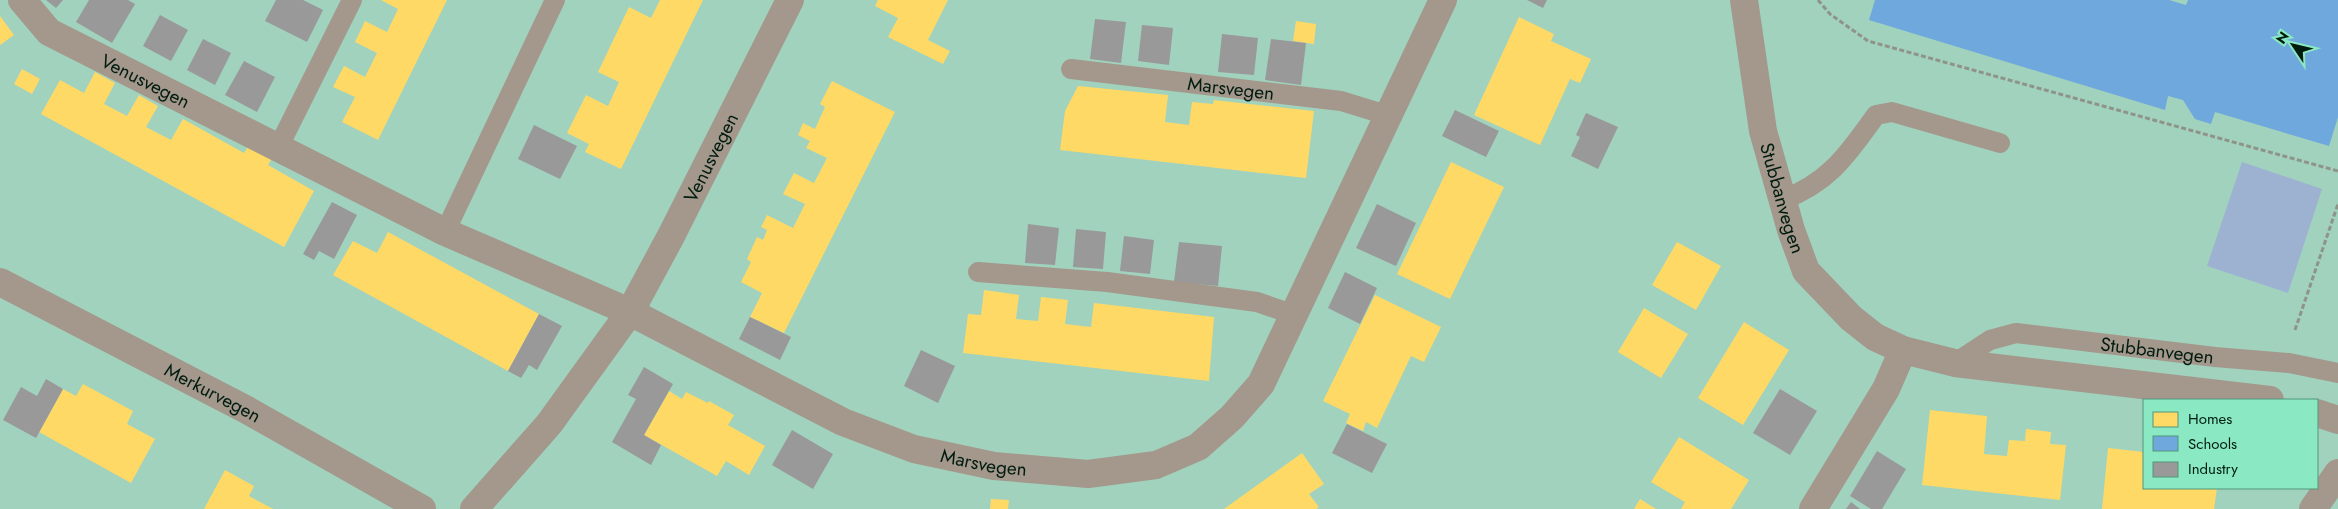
<svg xmlns="http://www.w3.org/2000/svg" width="2338" height="509" font-family="Jost,sans-serif">
  <rect width="100%" height="100%" fill="#a0d2be"/>
  <!-- green -->
  <path fill="#9db2d0" d="M2242,162l80,27 -34,104 -81,-27z"/>
  <!-- homes -->
  <g fill="#ffd966">
    <path d="M381,0h66l-69,140 -36,-18 13,-25 -22,-10 11,-21 21,11 12,-24 -22,-11 10,-21 22,11 11,-23z"/>
    <path d="M660,0h43l-82,169 -36,-17 4,-8 -22,-11 19,-38 22,11 11,-24 -21,-10 31,-65 22,11z"/>
    <path d="M878,0h70l-20,40 22,11 -7,13 -55,-27 10,-19 -23,-12z"/>
    <path d="M0,16l14,19 -14,10z"/>
    <path d="M1519,17l35,17 -3,7 40,18 -11,24 -10,-4 -30,66 -66,-30z"/>
    <path d="M1296,21l20,3 -2,20 -21,-3z"/>
    <path d="M22,69l18,10 -8,15 -18,-10z"/>
    <path d="M95,72l20,11 -11,21 23,12 12,-21 19,11 -12,21 25,13 12,-21 61,34 5,-8 23,13 -4,7 46,26 -30,56 -243,-133 19,-34 24,13z"/>
    <path d="M832,81l63,31 -111,221 -34,-16 12,-24 -21,-11 10,-20 -4,-3 10,-22 6,3 4,-10 -6,-3 6,-12 26,13 12,-24 -22,-10 11,-21 20,10 13,-25 -21,-10 4,-7 -12,-6 5,-12 12,6 10,-22 -5,-3z"/>
    <path d="M1078,86l90,9 -3,27 24,3 3,-23 21,2 1,-4 100,11 -8,67 -246,-28 5,-39z"/>
    <path d="M1451,162l53,25 -54,112 -53,-25z"/>
    <path d="M388,232l151,82 -31,57 -175,-96 20,-34 24,12z"/>
    <path d="M1677,242l44,24 -25,44 -44,-25z"/>
    <path d="M984,290l35,5 -3,24 22,2 3,-24 27,3 -3,24 26,3 3,-24 120,14 -5,64 -246,-28 5,-39 13,1z"/>
    <path d="M1375,295l66,32 -17,35 -13,-6 -34,72 -11,-6 -3,9 -17,-8 4,-9 -27,-13z"/>
    <path d="M1644,308l44,26 -27,44 -43,-26z"/>
    <path d="M1744,322l45,28 -46,75 -45,-27z"/>
    <path d="M83,384l50,27 -6,13 28,15 -24,44 -92,-51 24,-43 13,7z"/>
    <path d="M669,391l13,8 4,-7 22,11 1,-2 25,14 -6,10 37,21 -16,29 -23,-14 -9,15 -73,-41z"/>
    <path d="M1930,410l57,6 -3,38 23,2 2,-16 16,1 1,-12 25,3 -1,12 16,1 -6,55 -138,-15z"/>
    <path d="M1679,437l70,43 -18,29h-50l4,-7 -34,-20z"/>
    <path d="M2108,448l36,4v36h73l-3,21h-112z"/>
    <path d="M1302,453l22,31 -15,10 10,13 -3,2h-92z"/>
    <path d="M225,470l29,16 -5,10 24,13h-69z"/>
    <path d="M991,499l18,1 -1,9h-18z"/>
    <path d="M1640,499l16,10h-22z"/>
  </g>
  <!-- schools -->
  <path fill="#6fa8dc" d="M1875,0h294l17,5 2,-5h150v117l-9,29 -114,-34 -4,12 -16,-5 -12,-19 -15,-4 -3,14 -296,-90z"/>
  <!-- industry -->
  <g fill="#999">
    <path d="M46,0h17l-7,8z"/>
    <path d="M89,0h39l7,4 -23,39 -36,-21z"/>
    <path d="M276,0h27l20,10 -16,32 -42,-21z"/>
    <path d="M1527,0h20l-4,8z"/>
    <path d="M160,15l28,15 -17,31 -28,-15z"/>
    <path d="M1095,19l31,3 -5,41 -31,-4z"/>
    <path d="M1142,25l31,3 -4,37 -31,-4z"/>
    <path d="M1222,34l36,4 -4,37 -36,-3z"/>
    <path d="M203,39l28,14 -16,32 -28,-15z"/>
    <path d="M1271,39l35,4 -5,42 -36,-5z"/>
    <path d="M244,61l31,16 -18,35 -32,-17z"/>
    <path d="M1455,110l44,21 -13,26 -44,-21z"/>
    <path d="M1586,113l32,14 -20,42 -27,-13 9,-19 -4,-2z"/>
    <path d="M534,125l43,21 -17,33 -42,-20z"/>
    <path d="M332,202l25,13 -23,44 -15,-8 -5,9 -11,-6z"/>
    <path d="M1377,204l39,19 -20,43 -40,-18z"/>
    <path d="M1028,224l31,4 -4,37 -30,-2z"/>
    <path d="M1076,229l30,3 -3,37 -30,-2z"/>
    <path d="M1124,236l30,4 -4,34 -30,-3z"/>
    <path d="M1179,242l43,4 -4,40 -44,-4z"/>
    <path d="M1345,272l32,16 -17,36 -32,-16z"/>
    <path d="M539,314l23,12 -25,44 -8,-5 -8,13 -13,-7z"/>
    <path d="M750,317l41,20 -11,23 -41,-21z"/>
    <path d="M921,350l34,16 -17,37 -34,-17z"/>
    <path d="M644,367l29,17 -29,51 17,10 -10,20 -39,-23 24,-43 -8,-4z"/>
    <path d="M46,379l17,10 -27,49 -33,-18 18,-33 16,9z"/>
    <path d="M1780,389l37,22 -27,44 -37,-22z"/>
    <path d="M1347,424l40,20 -15,29 -40,-20z"/>
    <path d="M792,430l41,24 -20,35 -41,-24z"/>
    <path d="M1877,451l29,18 -24,40h-11l-21,-13z"/>
    <path d="M1851,502l9,7h-14z"/>
  </g>
  <g fill="none" stroke-linecap="round" stroke-linejoin="round">
    <!-- path -->
    <g stroke="#8f9388" stroke-width="3" stroke-dasharray="5 2.5" stroke-linecap="butt">
      <path d="M1818,0l12,14 38,27 470,130"/>
      <path d="M2295,330l43,-126"/>
    </g>
    <!-- service -->
    <g stroke="#a4978b" stroke-width="20">
      <path id="s1" d="M1071,69l270,32 49,15"/>
      <path d="M278,148l74,-148"/>
      <path d="M1782,200c47,-17 66,-46 94,-85l16,-3 108,31"/>
      <path d="M445,232l110,-232"/>
      <path d="M978,272l129,10 150,20 38,13"/>
      <path id="s2" d="M1955,363l35,-23 26,-7 199,24 74,6 49,10"/>
    </g>
    <!-- minor -->
    <g stroke="#a4978b" stroke-width="28">
      <path id="s3" d="M22,0l27,32 396,200 185,80 213,110 71,27 80,17 94,8 68,-9 42,-18 34,-30 29,-33 182,-384"/>
      <path id="s4" d="M1744,0l19,131 28,99 15,41 45,47 24,19 28,13 52,13 315,37"/>
      <path id="s5" d="M0,282l247,128 175,99"/>
      <path d="M2317,413l21,7"/>
      <path d="M1813,509l73,-120 17,-39"/>
      <path d="M2313,509l25,-36"/>
    </g>
    <!-- tertiary -->
    <path stroke="#a4978b" stroke-width="28" id="s6" d="M474,509l75,-85 81,-112 41,-76 119,-236"/>
  </g>
  <g text-anchor="middle" stroke-width="5" stroke-linejoin="round" paint-order="stroke">
    <!-- street labels -->
    <g font-size="19" fill="#001c11" stroke="#8ae8c2">
      <text dy="7" stroke="none"><textPath href="#s3" startOffset="150">Venusvegen</textPath></text>
      <text dy="7" stroke="none"><textPath href="#s1" startOffset="161">Marsvegen</textPath></text>
      <text dy="7" stroke="none"><textPath href="#s6" startOffset="426">Venusvegen</textPath></text>
      <text dy="7" stroke="none"><textPath href="#s4" startOffset="202">Stubbanvegen</textPath></text>
      <text dy="7" stroke="none"><textPath href="#s2" startOffset="211">Stubbanvegen</textPath></text>
      <text dy="7" stroke="none"><textPath href="#s5" startOffset="240">Merkurvegen</textPath></text>
      <text dy="7" stroke="none"><textPath href="#s3" startOffset="1074">Marsvegen</textPath></text>
    </g>
  </g>
  <!-- legend -->
  <rect x="2143" y="399" width="175" height="90" fill="#8ae8c2" stroke="#53967b"/>
  <rect x="2153" y="412" width="25" height="15" fill="#ffd966" stroke="#53967b"/>
  <text x="2188" y="424" font-size="15" fill="#001c11">Homes</text>
  <rect x="2153" y="436" width="25" height="15" fill="#6fa8dc" stroke="#53967b"/>
  <text x="2188" y="449" font-size="15" fill="#001c11">Schools</text>
  <rect x="2153" y="462" width="25" height="15" fill="#999999" stroke="#53967b"/>
  <text x="2188" y="474" font-size="15" fill="#001c11">Industry</text>
  <!-- north arrow -->
  <g transform="translate(2293 45) rotate(305)" stroke="#8ae8c2" stroke-width="4" paint-order="stroke">
  <path d="M0-4L9 19L0 12L-9 19Z" fill="#001c11"/>
  <text y="-8" font-size="14" font-weight="bold" text-anchor="middle" fill="#001c11">N</text>
  </g>
</svg>
